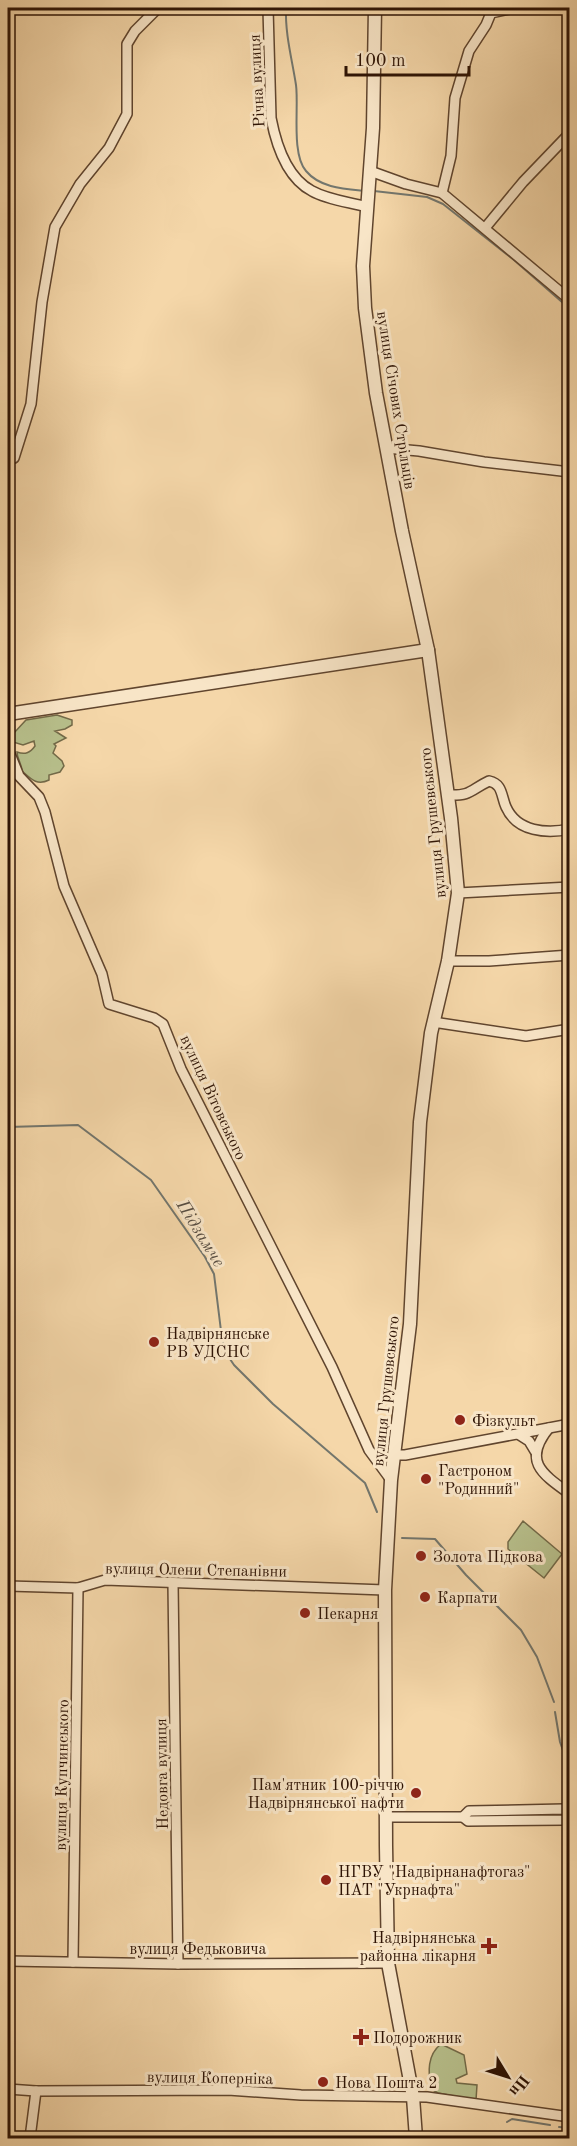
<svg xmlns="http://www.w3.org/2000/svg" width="577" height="2146" font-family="'Old Standard TT',serif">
  <rect width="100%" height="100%" fill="#f5d7a9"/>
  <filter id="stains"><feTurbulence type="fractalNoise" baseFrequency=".00333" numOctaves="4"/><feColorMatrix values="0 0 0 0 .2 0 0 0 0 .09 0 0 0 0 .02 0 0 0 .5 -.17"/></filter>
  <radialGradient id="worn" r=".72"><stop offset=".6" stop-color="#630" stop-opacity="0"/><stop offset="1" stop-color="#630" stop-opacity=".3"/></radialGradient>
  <!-- green -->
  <g fill="#b7bf8b" stroke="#736a48" stroke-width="1.5">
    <path d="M57,715l15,5v5l-7,4 -10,2 11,7 -12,6 2,2 -3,7 9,8 2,5 -4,6 -11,3v5c-12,6 -18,-1 -27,-9 0,-7 -5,-12 -5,-19 8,3 13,1 18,-6l-1,-5 -11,4 -10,-3v-8l13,-14z"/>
    <path d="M523,1521l39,33 -18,24 -36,-29v-7z"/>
    <path d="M441,2044l23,11 3,19 -11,5 1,4 20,2 -1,15 -38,-7 -7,-4c-3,-17 -4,-34 10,-45z"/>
  </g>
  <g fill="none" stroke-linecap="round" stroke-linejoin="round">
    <!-- stream -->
    <g stroke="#73766d" stroke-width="2">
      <path d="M286,8c-1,26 6,51 10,77 3,21 -5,69 10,86 14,17 39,18 59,20"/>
      <path d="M374,191l53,6 16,7 71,56 56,49"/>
      <path d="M8,1127l70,-2 73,55 54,77 9,17 8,65 4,14 8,12 39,39 92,79 12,29"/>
      <path d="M402,1538l33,1 31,36 55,55 16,27 17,45"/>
      <path d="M555,1712l5,30 10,28"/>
      <path d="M507,2122l5,-3 38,6"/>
      <path d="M559,2127l11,1"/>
    </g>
    <!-- minor casing -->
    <g stroke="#60452e" stroke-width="12">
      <g id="minor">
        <path d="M268,8l3,110c5,26 16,60 41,73 16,9 37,11 55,16"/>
        <path d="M370,171l36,13 36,9 122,102 6,1"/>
        <path d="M442,193l9,-37 4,-58 14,-47 17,-26 5,-12 23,-5"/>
        <path d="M485,228l38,-46 47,-49"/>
        <path d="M386,448l33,3 65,11 86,10"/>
        <path d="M8,459l6,-1 17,-54 11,-102 13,-75 25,-43 29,-36 18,-34v-70l8,-13 23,-23"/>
        <path d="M8,749l11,27 20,21 6,15 19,74 38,88 7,30 45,14 9,6 18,45 151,298 37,83 22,30"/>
        <path d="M448,795c24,1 22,-5 41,-14 14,3 12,15 17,26 11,25 41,27 64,22"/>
        <path d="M458,893l112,-6"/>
        <path d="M448,961h41l81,-6"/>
        <path d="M433,1022l93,14 44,-7"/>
        <path d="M549,1428c-27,33 -7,46 21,66"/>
        <path d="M518,1434l11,7 6,10"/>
        <path d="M395,1455h10l165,-31"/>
        <path d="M173,1583l5,381"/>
        <path d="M8,1586l70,2 27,-8 280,10"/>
        <path d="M386,1817h77l5,4 96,-1 6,-3"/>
        <path d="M463,1817l6,-6 95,-2 6,2"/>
        <path d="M8,1961l170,3 210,-1"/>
        <path d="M73,1962l5,-374"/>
        <path d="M8,2089l28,2 192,-1 73,5 126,2 143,20"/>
        <path d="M30,2138l6,-47"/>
      </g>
    </g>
    <!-- tertiary casing -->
    <g stroke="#60452e" stroke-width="15">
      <g id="tertiary">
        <path d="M375,8l-2,120 -10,138 2,42 11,85 26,138 26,119 23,168 7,75 -10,68 -17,72 -11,89 -10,202 -19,156 -6,110 1,256 2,117 25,134 3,41"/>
        <path d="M8,714l420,-64"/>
      </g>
    </g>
    <!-- minor -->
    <use href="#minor" stroke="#f8e5c7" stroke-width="9"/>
    <!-- tertiary -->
    <use href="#tertiary" stroke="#f8e5c7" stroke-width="12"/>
  </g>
  <!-- markers -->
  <g fill="#8f2418" stroke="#f8e5c7" stroke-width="2">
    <circle cx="154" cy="1342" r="6"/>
    <circle cx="460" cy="1420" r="6"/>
    <circle cx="426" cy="1479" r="6"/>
    <circle cx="421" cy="1556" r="6"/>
    <circle cx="425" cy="1597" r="6"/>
    <circle cx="305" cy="1613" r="6"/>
    <circle cx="416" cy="1793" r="6"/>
    <circle cx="326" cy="1880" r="6"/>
    <path d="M486 1937h6v6h6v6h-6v6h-6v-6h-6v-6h6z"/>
    <path d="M358 2028h6v6h6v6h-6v6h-6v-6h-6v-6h6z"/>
    <circle cx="323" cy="2082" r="6"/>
  </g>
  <g text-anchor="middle" stroke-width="6" stroke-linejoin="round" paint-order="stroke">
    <!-- street labels -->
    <g font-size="16" fill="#2f1405" stroke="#f8e5c7">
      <text transform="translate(256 81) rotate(-93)" y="6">Річна вулиця</text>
      <text transform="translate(397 400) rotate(81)" y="6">вулиця Січових Стрільців</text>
      <text transform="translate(432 823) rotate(-96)" y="6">вулиця Грушевського</text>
      <text transform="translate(214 1097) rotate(65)" y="6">вулиця Вітовського</text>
      <text transform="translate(385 1391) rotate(-84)" y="6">вулиця Грушевського</text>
      <text transform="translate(196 1569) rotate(1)" y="6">вулиця Олени Степанівни</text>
      <text transform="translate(161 1774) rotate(-91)" y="6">Недовга вулиця</text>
      <text transform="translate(61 1775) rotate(-89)" y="6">вулиця Купчинського</text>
      <text x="198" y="1954">вулиця Федьковича</text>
      <text transform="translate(210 2077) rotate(1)" y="6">вулиця Коперніка</text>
    </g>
    <!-- poi labels -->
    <g font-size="16" fill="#2f1405" stroke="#f8e5c7" text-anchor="start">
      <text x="166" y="1339">Надвірнянське<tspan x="166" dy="18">РВ УДСНС</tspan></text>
      <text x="472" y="1426">Фізкульт</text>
      <text x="438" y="1476">Гастроном<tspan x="438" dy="18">"Родинний"</tspan></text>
      <text x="433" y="1562">Золота Підкова</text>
      <text x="437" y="1603">Карпати</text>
      <text x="317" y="1619">Пекарня</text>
      <text x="404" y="1790" text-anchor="end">Пам'ятник 100-річчю<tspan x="404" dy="18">Надвірнянської нафти</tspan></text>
      <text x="338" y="1877">НГВУ "Надвірнанафтогаз"<tspan x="338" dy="18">ПАТ "Укрнафта"</tspan></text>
      <text x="476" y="1943" text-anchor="end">Надвірнянська<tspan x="476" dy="18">районна лікарня</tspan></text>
      <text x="373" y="2043">Подорожник</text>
      <text x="335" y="2088">Нова Пошта 2</text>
    </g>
    <!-- water labels -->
    <g font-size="18" font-style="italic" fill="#574d42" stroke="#f8e5c7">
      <text transform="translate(201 1233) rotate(58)" y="6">Підзамче</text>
    </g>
  </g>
  <!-- margin -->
  <rect width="577" height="2146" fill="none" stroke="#f5d7a9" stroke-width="30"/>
  <rect x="9" y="9" width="559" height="2128" fill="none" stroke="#2f1405" stroke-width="3"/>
  <rect x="15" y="15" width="547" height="2116" fill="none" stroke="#2f1405" stroke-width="1.5"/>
  <!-- north arrow -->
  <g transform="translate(508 2077) rotate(128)" stroke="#f8e5c7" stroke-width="4.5" paint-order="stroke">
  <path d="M0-4.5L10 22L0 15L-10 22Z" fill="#2f1405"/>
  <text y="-9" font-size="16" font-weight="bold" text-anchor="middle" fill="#2f1405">Пн</text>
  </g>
  <!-- scale -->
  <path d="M346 66v9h123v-9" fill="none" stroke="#2f1405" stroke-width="3"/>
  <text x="355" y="66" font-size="18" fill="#2f1405" stroke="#f8e5c7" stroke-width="4.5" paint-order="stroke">100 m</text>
  <rect width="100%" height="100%" filter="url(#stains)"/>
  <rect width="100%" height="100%" fill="url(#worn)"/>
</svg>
